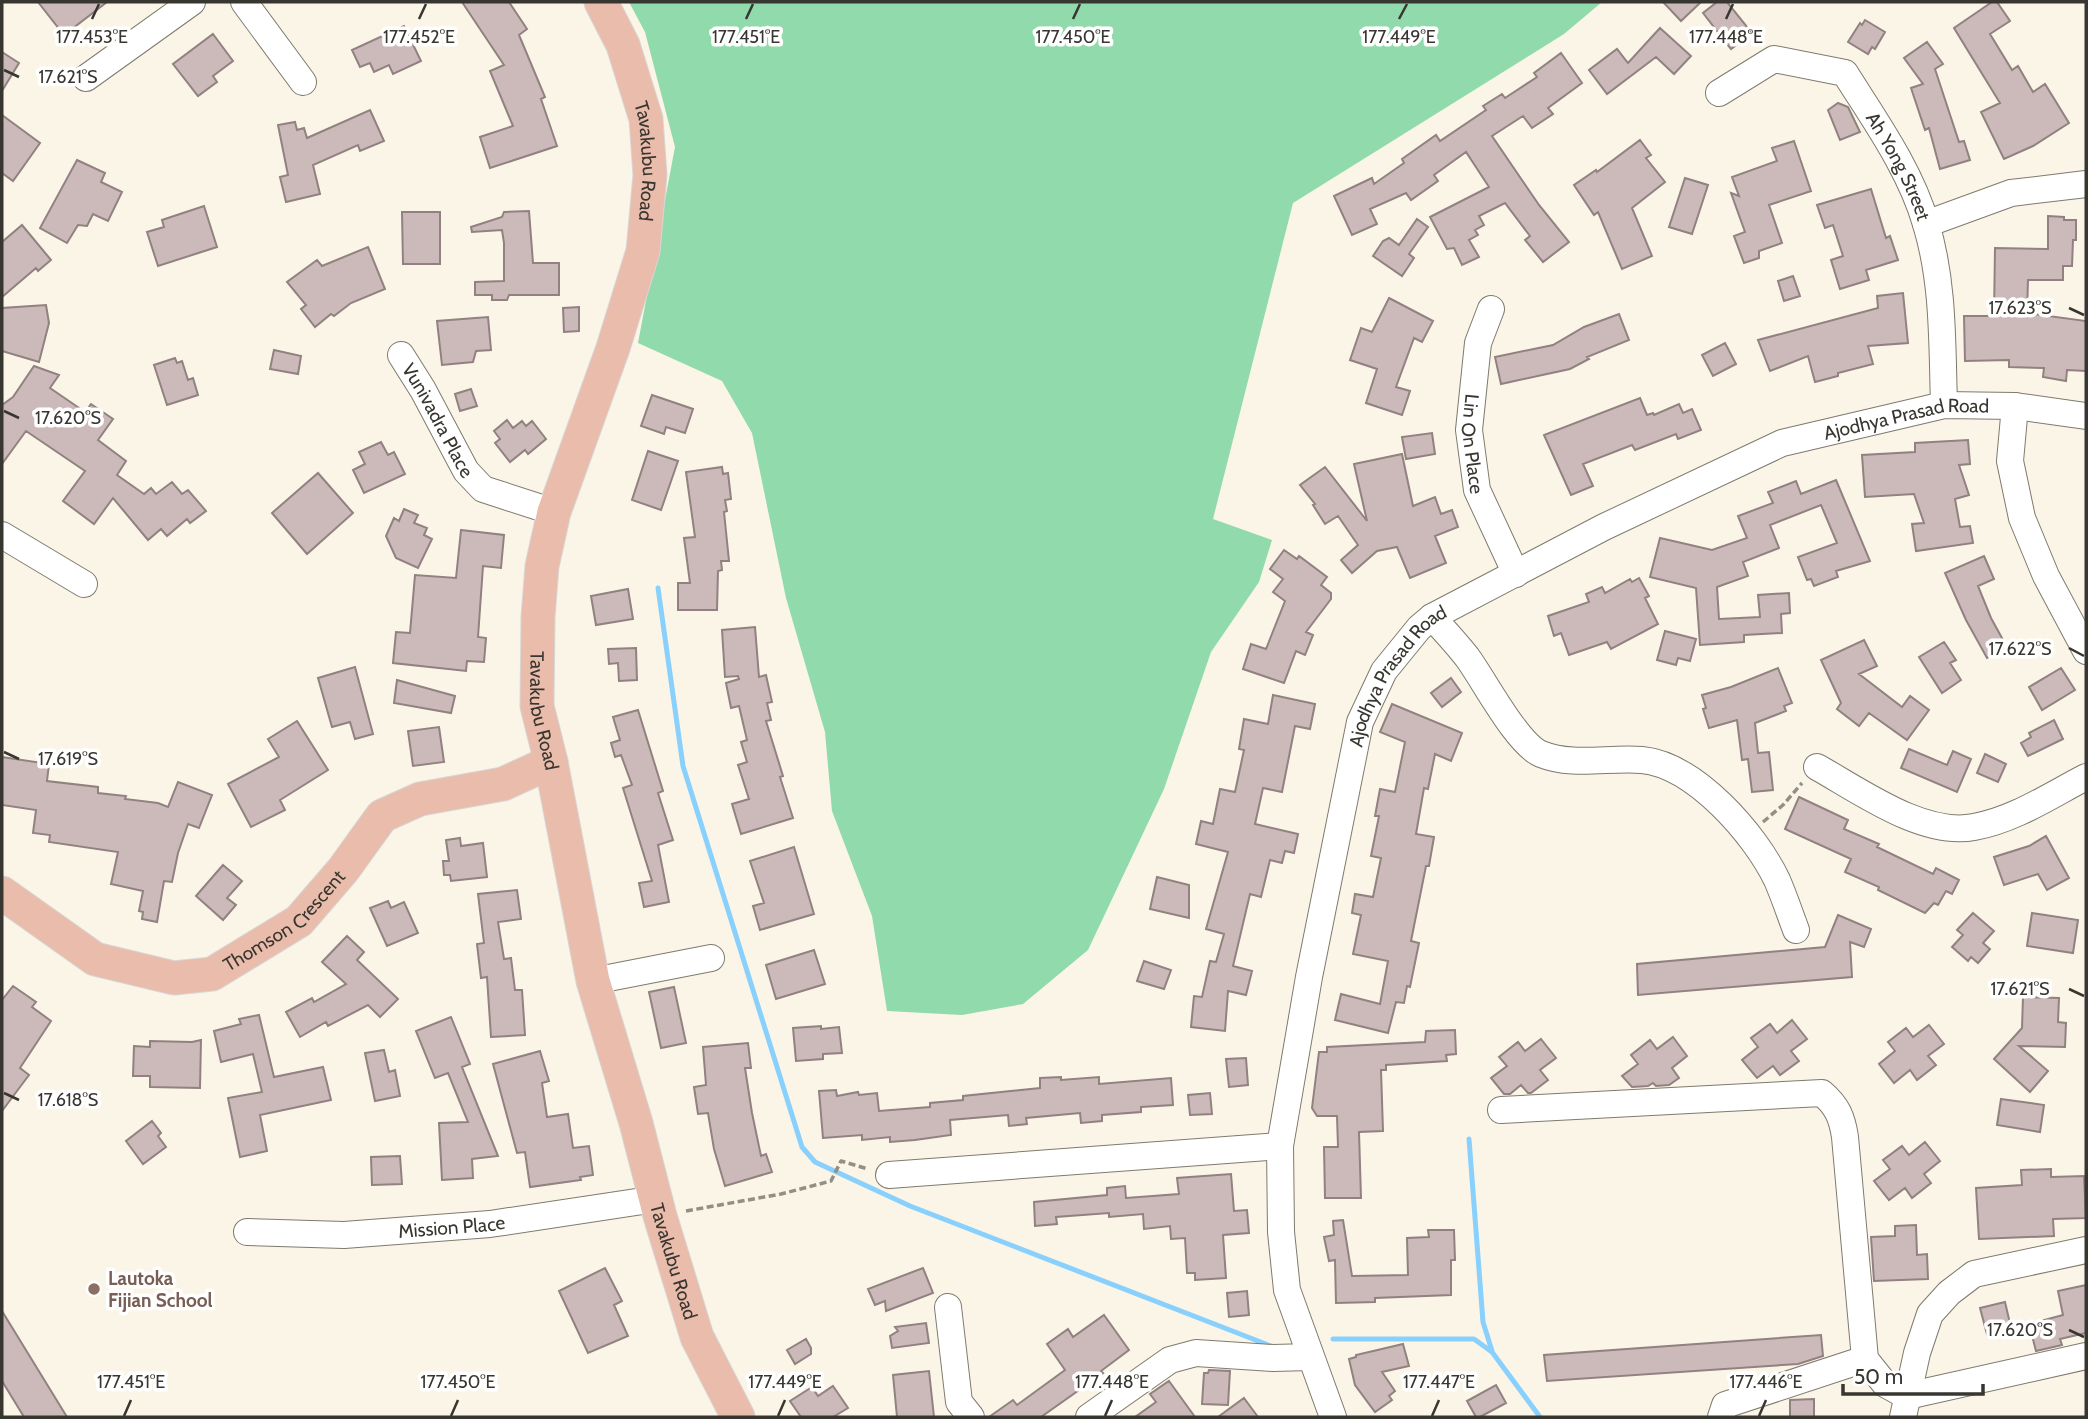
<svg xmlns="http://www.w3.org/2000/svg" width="2088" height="1419" font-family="Cabin,sans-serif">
  <rect width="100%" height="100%" fill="#fbf5e7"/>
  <path fill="#91daab" d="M629,2H1602L1564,34L1293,203L1213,519L1272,540L1259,582L1211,652L1164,789L1088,950L1023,1004L962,1015L887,1011L872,916L832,811L825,732L786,598L752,433L722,381L638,343L675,147L645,32Z"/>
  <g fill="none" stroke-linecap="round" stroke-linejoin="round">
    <path stroke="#89d1fc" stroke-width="5" d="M658,588L683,766L802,1147L815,1162L910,1206L1271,1346
      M1469,1139L1483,1322L1492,1351
      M1333,1339H1474L1492,1352L1540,1417"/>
  </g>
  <path fill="#cbbab9" stroke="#918180" stroke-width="2" d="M38,2H107L64,35Z
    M462,2H509L527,29L519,35L545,97L541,99L557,146L490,168L480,137L513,126L490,71L504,65Z
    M1663,2H1701L1681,21Z
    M1717,2H1727L1752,33L1731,49L1703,13Z
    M1992,2H1997L2010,21L1990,34L2012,70L2018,66L2033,92L2045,84L2069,123L2033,146L2004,159L1981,112L2000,103L1954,28Z
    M1865,20L1885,32L1875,49L1872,47L1868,54L1848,42L1860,23L1862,25Z
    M404,26L421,61L393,74L389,65L374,72L370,63L360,67L352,50Z
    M1660,28L1691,56L1674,74L1656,57L1607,94L1589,70L1617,49L1628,63Z
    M213,34L233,61L213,76L217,82L198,96L173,64Z
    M1927,42L1943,64L1935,69L1959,142L1964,141L1970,160L1940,169L1929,128L1925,130L1911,88L1923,84L1904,58Z
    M2,52L19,63L2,91Z
    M1561,53L1582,83L1548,108L1553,114L1532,128L1523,116L1492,136L1539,205L1569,242L1543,262L1525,240L1530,236L1505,203L1479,216L1484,225L1475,230L1478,235L1469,240L1479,257L1462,265L1454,248L1447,249L1430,217L1489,187L1466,152L1434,175L1438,181L1411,200L1406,193L1370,209L1377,224L1352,235L1334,196L1372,178L1374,184L1404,163L1402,159L1436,135L1440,141L1486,110L1483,106L1502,94L1505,98L1537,77L1534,73Z
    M1838,103L1848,107L1860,132L1840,140L1828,110Z
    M370,110L384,141L360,151L358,145L313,165L320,194L286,202L280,177L288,175L278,125L295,122L297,130L304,128L307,138Z
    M2,115L40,143L13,181L2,173Z
    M1640,140L1651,155L1646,158L1665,182L1632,208L1652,256L1622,269L1598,212L1594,215L1574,185L1596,170L1597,172Z
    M1794,141L1811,191L1769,205L1782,243L1759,251V258L1744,263L1734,236L1745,232L1731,193L1739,196L1732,177L1777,161L1772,148Z
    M77,160L105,173L101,182L122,192L108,221L93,214L87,226L78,225L67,243L40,228Z
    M1685,178L1708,185L1692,234L1669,227Z
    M1871,189L1886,238L1890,236L1898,260L1866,270L1869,280L1840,289L1831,260L1843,256L1833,225L1825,228L1817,205Z
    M204,206L217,247L158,266L147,232L164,227L162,220Z
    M529,211L533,263H559V295H509L507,300H492V295H475V282L504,281V243L502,230L472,232L471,227L502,217L504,212Z
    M402,212H440V264H403Z
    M2048,216L2064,217V220H2076V240H2073L2072,266H2063V280H2028L2027,313L2086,321V371L2067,370L2066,381L2043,377L2044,368L2009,367V360L1965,361L1964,316H1994L1995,248L2048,249Z
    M1417,219L1428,227L1409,254L1414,258L1402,276L1373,256L1383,241L1389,238L1399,245Z
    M22,225L51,260L38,271L36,268L2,297V242Z
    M368,247L385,289L351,303L334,316L331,314L315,327L301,309L306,305L287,282L317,260L322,266Z
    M1793,276L1800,296L1784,301L1778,281Z
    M1903,293L1908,343L1868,346L1873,364L1838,373V376L1815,382L1808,356L1770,371L1758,340L1878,308L1877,296Z
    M1389,298L1433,321L1422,342L1414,338L1396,387L1410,391L1402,415L1366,403L1377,369L1350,360L1361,328L1372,332Z
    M46,305L49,323L39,362L2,351V308Z
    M579,307V331L564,332L563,308Z
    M1619,314L1629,340L1587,357L1589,359L1570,369L1501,384L1495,357L1553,345L1584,327Z
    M488,317L491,350L476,351L473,362L442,365L437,321Z
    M1725,343L1736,364L1713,376L1702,355Z
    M274,350L301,356L298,374L270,369Z
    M175,358L177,363L182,361L188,380L193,378L198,395L167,405L154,365Z
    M34,366L59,375L50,388L85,412L91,404L113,419L98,440L126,461L117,475L144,494L151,488L156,494L172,482L182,494L188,490L206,511L190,523L187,519L167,536L161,529L148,540L113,498L94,524L63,501L85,471L26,431L2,464V405L13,397Z
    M471,389L477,406L460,411L455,394Z
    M652,395L693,409L685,433L666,427L664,434L641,426Z
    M1640,398L1647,415L1653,413L1654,415L1679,404L1683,413L1692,409L1701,430L1678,439L1676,434L1635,450L1632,445L1583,464L1593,486L1571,495L1544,435Z
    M507,420L513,428L522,421L526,426L532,421L546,439L528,454L525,450L510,462L495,443L500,439L494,431Z
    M1432,433L1435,454L1406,459L1402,437Z
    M1968,440L1970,464L1959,465L1969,495L1955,499L1960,527L1970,526L1973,543L1916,551L1912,524L1924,523L1914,494L1865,497L1862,455L1915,452V443Z
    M381,442L388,455L394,452L405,474L364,493L353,470L365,464L359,452Z
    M648,451L678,461L661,510L632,500Z
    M1402,454L1413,506L1435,497L1441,514L1452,510L1458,527L1435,536L1446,563L1410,578L1397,547L1377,551L1352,573L1341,560L1358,545L1338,516L1325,524L1313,505L1315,504L1300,485L1325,467L1367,521L1354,464Z
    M722,467L723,474L728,473L731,499L725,500L727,511L724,512L729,561H721L722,570L718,571L717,610H678V583H690L684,538L695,537L686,472Z
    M318,473L353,513L307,554L272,513Z
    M1836,480L1870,561L1836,571L1838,577L1814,586L1811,579L1807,580L1798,557L1837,543L1821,505L1770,525L1779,548L1743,562L1748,576L1717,587L1719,619L1760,617L1758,595L1789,593L1790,613L1781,614L1782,633L1744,635V642L1700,645L1696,588L1650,577L1660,538L1712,550L1747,538L1738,516L1773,503L1768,492L1796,481L1801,494Z
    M404,509L418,515L414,523L427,528L424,535L432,539L418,568L396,558L386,536L394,518L399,521Z
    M461,530L504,535L501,568L483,566L478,637L486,638L484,662L467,661L466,671L393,663L396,632L410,633L415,575L456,578Z
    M1284,550L1297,559L1299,556L1327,577L1321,585L1331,593V599L1306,632L1313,635L1305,655L1296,651L1284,683L1243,669L1251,644L1266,649L1285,601L1273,592L1283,579L1270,569Z
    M1984,556L1994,579L1978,586L1991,618L2007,647L1987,658L1966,620L1945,573Z
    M1639,578L1649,596L1645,598L1658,624L1611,649L1607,642L1569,655L1561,633L1554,636L1548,616L1589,602L1586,594L1602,587L1605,593L1630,579L1632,582Z
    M628,589L633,619L596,625L591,596Z
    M755,627L759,677L766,675L772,702L767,703L771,720L766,721L783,776L780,777L793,818L741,834L732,804L749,799L738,765L747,762L741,742L747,740L739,706L731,708L726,683L739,679L738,676L725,677L722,630Z
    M1665,631L1696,639L1690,661L1678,658L1676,665L1657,660Z
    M1864,640L1877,666L1859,674L1902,707L1910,696L1929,710L1907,740L1869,713L1859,726L1837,709L1841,703L1821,660Z
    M1944,642L1956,660L1950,663L1961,680L1942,693L1919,657Z
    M636,648L637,680L619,681L618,663L609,664L608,649Z
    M355,667L373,734L355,739L350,722L332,727L318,678Z
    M1778,668L1792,703L1784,706L1786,711L1755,723L1758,753L1769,752L1773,790L1752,792L1748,759L1742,760L1737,720L1709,728L1703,709L1706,708L1702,695L1731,687Z
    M2061,668L2075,690L2042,710L2029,687Z
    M1451,678L1461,692L1442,707L1431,693Z
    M397,680L455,696L451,713L394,703Z
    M1273,695L1315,704L1310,729L1295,726L1282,792L1263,788L1255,824L1298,834L1294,853L1285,851L1282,863L1270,860L1261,897L1250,894L1233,966L1252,971L1246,995L1228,991L1225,1031L1191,1027L1194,996L1202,997L1210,961L1216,962L1224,934L1206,929L1228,852L1196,844L1201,821L1213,824L1220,789L1235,792L1244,750L1239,749L1244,719L1268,724Z
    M1392,704L1462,733L1451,761L1435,754L1428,789L1424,788L1416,834L1434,837L1429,866H1426L1411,941L1419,943L1410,987L1407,986L1404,1003L1396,1002L1388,1033L1335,1020L1341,994L1380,1004L1388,961L1353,954L1361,915L1352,913L1355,894L1373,897L1381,858L1371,856L1379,816H1375L1380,789L1395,792L1405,742L1380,732Z
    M638,710L663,791L658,793L673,840L658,845L669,902L644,907L639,883L652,881L623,788L632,785L621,755L615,757L611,743L620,740L613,717Z
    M2054,720L2063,739L2028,756L2021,743L2031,737L2029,733Z
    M297,721L328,770L280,800L285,810L251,827L228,784L279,757L268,739Z
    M439,727L444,762L413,766L408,731Z
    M1909,749L1947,765L1953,751L1971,759L1957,792L1901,768Z
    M1985,754L2006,764L1998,782L1977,773Z
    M2,757L49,764L47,781L98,787V793L126,796L125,799L158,803L168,807L178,782L212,795L199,828L188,824L178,853L172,882L164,881L157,922L142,919L143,912L139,911L143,891L111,884L118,852L49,842L50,835L33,833L36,810L2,805Z
    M1799,797L1848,820L1844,829L1879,844L1877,847L1933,874L1936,868L1959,880L1952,894L1946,891L1938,905L1934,903L1925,913L1878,890L1879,887L1845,872L1851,859L1785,829Z
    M2046,836L2069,878L2047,890L2038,874L2004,885L1994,857L2029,846Z
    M460,838L461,846L483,843L487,877L451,881L450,875H444L443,861H449L446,840Z
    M794,847L814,914L760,930L753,906L764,903L750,861Z
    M223,865L242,881L227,898L236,905L223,920L196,896Z
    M1157,877L1189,885V918L1150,909Z
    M517,890L521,919L498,922L504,959L511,958L515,990H522L525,1035L491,1037L487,977L481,978L477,944L484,943L478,894Z
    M388,901L391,908L404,902L418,933L387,946L370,908Z
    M1973,913L1994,931L1983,943L1990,949L1978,963L1971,957L1968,961L1952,947L1963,935L1957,930Z
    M2032,913L2078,920L2073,953L2027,946Z
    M1838,915L1871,929L1864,947L1850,942L1852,977L1638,995L1637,964L1825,947Z
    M347,936L364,952L357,960L398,999L380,1017L368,1005L328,1026L326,1022L300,1037L286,1012L312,998L314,1002L346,984L322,962Z
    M814,950L825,984L776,999L766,965Z
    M1144,961L1171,970L1164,989L1137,981Z
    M13,986L36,1002L32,1007L51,1021L20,1068L29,1075L2,1111V1000Z
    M674,987L686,1043L661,1048L649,992Z
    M2023,997L2059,998L2058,1022L2066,1023L2065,1047L2019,1046L2048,1071L2030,1092L1994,1059L2022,1028Z
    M259,1015L274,1077L323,1067L331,1100L260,1115L267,1151L240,1157L228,1098L262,1092L253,1054L221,1062L214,1031L241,1024L239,1019Z
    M451,1017L470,1064L462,1067L498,1156L472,1159L473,1178L442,1180L439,1123L468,1122L448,1073L435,1078L416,1031Z
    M1792,1020L1807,1039L1791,1051L1799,1061L1780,1075L1773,1066L1757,1078L1742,1060L1758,1047L1751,1038L1770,1024L1777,1033Z
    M1929,1025L1944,1044L1928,1056L1936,1065L1917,1080L1910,1070L1894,1083L1879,1064L1895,1051L1888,1042L1906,1028L1913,1037Z
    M821,1026V1029L839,1027L842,1053L823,1054V1059L796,1061L793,1028Z
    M1455,1030L1456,1054L1446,1055L1447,1061L1386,1065V1070H1381L1383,1131L1359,1132L1361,1198H1325L1324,1147H1338L1337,1116H1317L1312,1108L1319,1052H1327V1047L1425,1042L1426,1031Z
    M1673,1037L1687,1056L1672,1068L1679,1078L1669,1085L1656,1086L1653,1083L1648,1086L1632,1087L1622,1076L1638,1064L1631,1055L1650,1040L1657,1049Z
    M1541,1039L1556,1058L1540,1070L1548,1080L1531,1093H1528L1521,1085L1510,1094H1504L1491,1078L1507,1066L1499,1057L1518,1042L1525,1051Z
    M201,1040L200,1088L150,1087V1076H133L134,1046L150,1047V1041L192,1042Z
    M748,1043L751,1068H745L752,1113L761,1156L766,1154L772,1172L725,1186L714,1149L708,1113L698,1114L694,1087L706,1085L703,1047Z
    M384,1050L389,1072L395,1070L400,1096L375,1101L365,1053Z
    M540,1051L549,1081L542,1083L547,1117L568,1114L573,1148L589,1146L593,1175L580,1177L581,1180L530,1187L525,1152L517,1153L493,1064Z
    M1246,1058L1248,1085L1229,1087L1226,1059Z
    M1061,1077V1080L1099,1077V1084L1171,1078L1173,1105L1141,1107V1112L1102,1115V1121L1081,1123L1080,1113L1026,1118L1027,1124L1009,1126L1008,1115L950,1120L951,1135L915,1140L890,1142V1137L862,1140V1135L823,1138L819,1091L836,1090L837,1096L858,1092L859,1095L877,1093L879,1111L930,1107V1103L963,1100V1096L1040,1088V1078Z
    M1210,1093L1212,1114L1190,1115L1188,1095Z
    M2001,1099L2044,1105L2040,1132L1997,1125Z
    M152,1121L161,1133L158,1136L166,1147L143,1164L126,1141Z
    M1925,1142L1940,1161L1924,1174L1931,1183L1912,1198L1905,1188L1889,1200L1874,1181L1890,1169L1883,1160L1902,1146L1909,1155Z
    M400,1156L402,1184L372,1185L371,1157Z
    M2051,1169V1177L2084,1176L2086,1218L2053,1219L2054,1236L1979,1239L1976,1188L2022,1185L2021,1170Z
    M1231,1174L1234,1211L1247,1210L1249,1233L1223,1235L1226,1278L1195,1280V1273H1187L1185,1238L1171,1239L1170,1226L1144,1229L1143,1214L1109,1217V1213L1056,1217L1057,1224L1035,1226L1034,1202L1107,1195V1188L1125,1186L1126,1198L1179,1194L1177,1178Z
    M1343,1220L1352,1276L1408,1275L1407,1238L1429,1237L1428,1230H1454L1455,1260H1451V1295L1375,1298V1302L1336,1303L1335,1260L1329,1261L1324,1237L1334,1235L1333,1221Z
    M1916,1225L1917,1255L1927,1254L1928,1279L1874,1281L1871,1237L1895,1236V1226Z
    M605,1268L622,1301L614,1305L628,1336L588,1353L559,1291Z
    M923,1268L933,1293L886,1311L885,1301L875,1305L868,1289Z
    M2086,1285V1333L2060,1339L2062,1345L2036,1351L2029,1324L2063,1315L2058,1291Z
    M1247,1291L1249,1315L1229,1317L1227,1293Z
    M2005,1302L2012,1332L1988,1338L1980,1308Z
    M2,1311L67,1417H24L2,1381Z
    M1104,1315L1129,1350L1101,1371L1103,1373L1041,1417H989L1013,1400L1017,1405L1065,1370L1047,1344L1068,1329L1073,1337Z
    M926,1323L929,1343L892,1348L890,1336L898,1331L895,1327Z
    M1821,1335L1823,1356L1798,1364L1547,1381L1544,1355Z
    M806,1339L811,1348V1354L795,1364L787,1350Z
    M1403,1344L1409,1366L1382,1372L1395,1391L1389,1396L1392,1400L1375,1412L1355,1385L1349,1359L1356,1357V1355Z
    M1209,1370L1230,1371L1228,1405L1202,1404L1204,1373H1208Z
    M929,1371L934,1417H897L893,1375Z
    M1169,1381L1195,1417H1135L1156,1402L1150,1394Z
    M1496,1385L1506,1403L1480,1417H1476L1467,1401Z
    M833,1386L848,1408L833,1417H801L790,1401L812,1387L818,1396Z
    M1244,1398L1258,1417H1218Z
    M1814,1399V1417H1790V1400Z"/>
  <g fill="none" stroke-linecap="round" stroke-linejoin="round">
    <g stroke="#7e7a6d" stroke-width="28">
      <g id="minor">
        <path d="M244,2L303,82"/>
        <path d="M86,78L192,2"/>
        <path id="s1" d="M1719,93L1774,59L1845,73C1875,121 1910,169 1926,224C1944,283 1942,345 1944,405"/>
        <path d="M1926,224L2011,193L2086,184"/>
        <path id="s2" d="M1491,309L1478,343L1469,430L1477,490L1516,574"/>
        <path id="s3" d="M401,355L423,390L466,471L483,489L554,512"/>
        <path d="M2015,406L2010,461L2022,518L2046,576L2086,651"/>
        <path d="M2,535L84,584"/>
        <path d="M1432,617C1444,630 1456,643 1467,657C1484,680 1517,744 1541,754C1573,767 1609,757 1642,760C1695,765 1755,834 1777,880C1784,896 1790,914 1796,930"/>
        <path d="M1817,767C1860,791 1923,837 1974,827C2014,820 2051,795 2086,777"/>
        <path d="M593,981L711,958"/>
        <path d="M1501,1110L1822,1093C1837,1106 1842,1117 1845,1137L1865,1359L1885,1384L1907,1396L2086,1356"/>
        <path d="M889,1175L1280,1146"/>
        <path id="s4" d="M247,1232L344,1235L490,1224L656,1199"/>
        <path d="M948,1307L959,1402L971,1417"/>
        <path d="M1089,1417L1170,1360L1196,1353L1273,1358L1310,1357"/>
        <path id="s5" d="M1333,1417L1287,1290L1281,1232L1280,1146L1309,977L1360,722L1384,671L1419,628L1432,617L1604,527L1782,443L1944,405L2015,406L2086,416"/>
        <path d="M1721,1417L1725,1405L1865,1359"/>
        <path d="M1903,1417L1917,1353L1930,1314L1949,1293L1974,1274L2086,1250"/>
      </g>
    </g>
    <g stroke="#d7d7d6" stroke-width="35">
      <g id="major">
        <path id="s6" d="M601,2L623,45L646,119L650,175L643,251L613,348L554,512L542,566L538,617L537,706L551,762L593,981L636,1123L660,1216L697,1337L738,1417"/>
        <path id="s7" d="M2,893L95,959L174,978L212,974L299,921L343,870L382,816L420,799L503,784L551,762"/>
      </g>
    </g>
    <path stroke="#928f85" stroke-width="3.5" stroke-dasharray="7 3.5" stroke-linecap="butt" d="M1763,822L1783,805L1802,783
      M686,1211L781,1194L831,1181L841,1161L868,1169"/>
    <use href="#minor" stroke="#fff" stroke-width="26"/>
    <use href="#major" stroke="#eabcab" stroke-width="33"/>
  </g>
  <path fill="none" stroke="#383630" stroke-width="2.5" d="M92,19L99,4M419,19L426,4M746,19L753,4M1073,19L1080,4M1399,19L1407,4M1726,19L1733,4M4,70L19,77M2069,308L2084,315M4,411L19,418M2069,648L2084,656M4,752L19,759M2069,989L2084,996M4,1093L19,1100M2069,1330L2084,1337M124,1416L131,1400M451,1416L458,1400M778,1416L785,1400M1105,1416L1112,1400M1432,1416L1439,1400M1759,1416L1766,1400"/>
  <circle fill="#8d6e63" stroke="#fff" stroke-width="2.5" cx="94" cy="1289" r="7"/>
  <g text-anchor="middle" stroke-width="7" stroke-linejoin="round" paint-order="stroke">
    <g font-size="19" fill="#383630" stroke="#fff">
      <text dy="7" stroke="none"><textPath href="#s6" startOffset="168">Tavakubu Road</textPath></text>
      <text dy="7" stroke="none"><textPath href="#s1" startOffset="245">Ah Yong Street</textPath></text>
      <text dy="7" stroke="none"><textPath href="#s3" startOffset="75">Vunivadra Place</textPath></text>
      <text dy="7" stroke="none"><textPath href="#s5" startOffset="1358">Ajodhya Prasad Road</textPath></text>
      <text dy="7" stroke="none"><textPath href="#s2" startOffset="138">Lin On Place</textPath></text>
      <text dy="7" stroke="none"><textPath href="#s5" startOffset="770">Ajodhya Prasad Road</textPath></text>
      <text dy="7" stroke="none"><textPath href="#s6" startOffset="735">Tavakubu Road</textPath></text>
      <text dy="7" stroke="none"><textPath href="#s7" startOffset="324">Thomson Crescent</textPath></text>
      <text dy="7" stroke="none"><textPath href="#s4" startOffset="205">Mission Place</textPath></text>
      <text dy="7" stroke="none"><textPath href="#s6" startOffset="1302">Tavakubu Road</textPath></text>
    </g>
    <g font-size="19" font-weight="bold" fill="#785e54" stroke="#fff" text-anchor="start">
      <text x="108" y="1285">Lautoka<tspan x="108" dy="22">Fijian School</tspan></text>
    </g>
  </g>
  <g font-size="18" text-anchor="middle" fill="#383630" stroke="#fff" stroke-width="7" stroke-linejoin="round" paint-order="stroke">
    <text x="92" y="43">177.453°E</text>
    <text x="746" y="43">177.451°E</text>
    <text x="1073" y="43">177.450°E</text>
    <text x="1399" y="43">177.449°E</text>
    <text x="1726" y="43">177.448°E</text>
    <text x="419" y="43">177.452°E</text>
    <text x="68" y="83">17.621°S</text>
    <text x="2020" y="314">17.623°S</text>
    <text x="68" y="424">17.620°S</text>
    <text x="2020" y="655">17.622°S</text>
    <text x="68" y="765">17.619°S</text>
    <text x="2020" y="995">17.621°S</text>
    <text x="68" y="1106">17.618°S</text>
    <text x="2020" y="1336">17.620°S</text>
    <text x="131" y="1388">177.451°E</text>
    <text x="458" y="1388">177.450°E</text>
    <text x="785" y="1388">177.449°E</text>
    <text x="1112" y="1388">177.448°E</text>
    <text x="1439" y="1388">177.447°E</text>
    <text x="1766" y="1388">177.446°E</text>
  </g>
  <rect width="2088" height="1419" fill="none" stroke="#383630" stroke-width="7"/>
  <path d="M1843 1384v10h140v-10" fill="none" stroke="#383630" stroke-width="3.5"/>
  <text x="1854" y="1384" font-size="21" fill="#383630" stroke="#ffffff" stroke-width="5" paint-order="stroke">50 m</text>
</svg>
